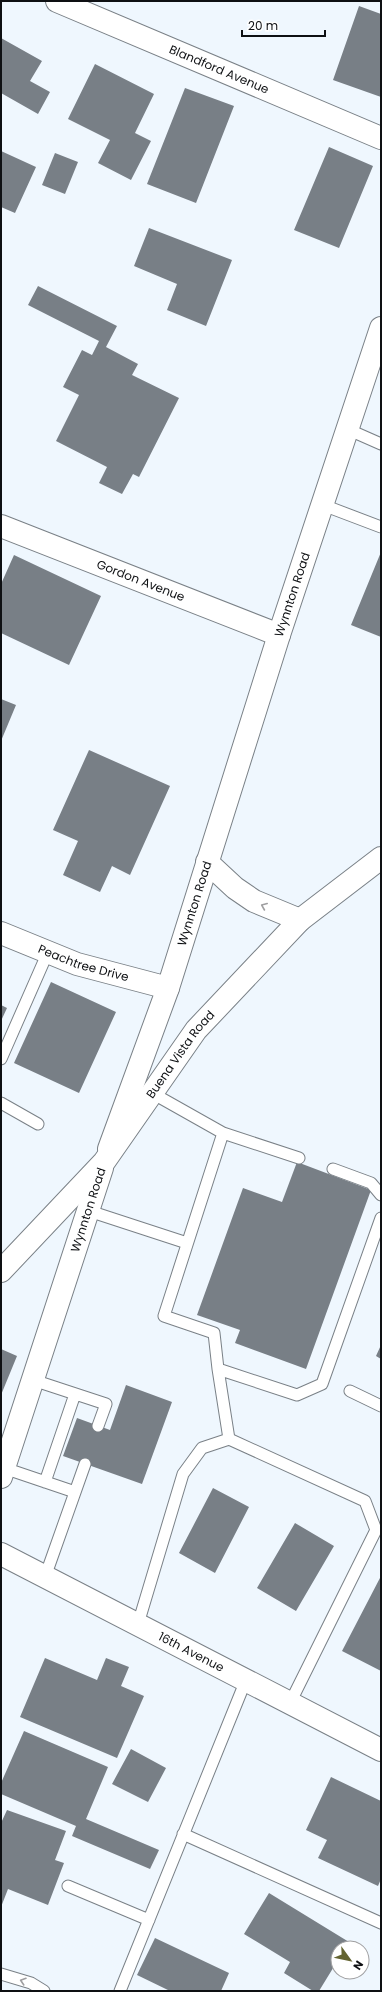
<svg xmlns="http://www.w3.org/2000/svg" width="382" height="1992" font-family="Poppins,sans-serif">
  <rect width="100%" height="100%" fill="#eff7fe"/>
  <path fill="#787f86" d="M359,6L381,14V97L333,80Z
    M1,38L42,61L30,81L50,92L38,114L1,93Z
    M95,64L154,94L135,133L151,141L131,180L98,163L110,140L68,119Z
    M185,88L234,106L196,203L147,184Z
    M329,147L373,166L339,248L294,230Z
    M1,151L36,167L15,213L1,207Z
    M55,153L78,162L65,194L42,185Z
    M149,228L232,260L206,326L167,310L177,284L134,266Z
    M38,286L117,326L106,347L138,364L132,375L179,398L139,477L133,474L122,494L99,483L107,467L56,441L79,395L63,387L82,350L92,355L99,341L28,305Z
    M381,552V637L351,625Z
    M14,555L101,596L69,665L1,633V584Z
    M1,699L16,705L1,741Z
    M89,750L170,786L130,875L112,866L100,892L63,875L78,841L53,830Z
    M51,982L116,1012L79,1093L14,1063Z
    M1,1005L7,1008L1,1021Z
    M297,1162L371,1190L306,1369L235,1343L240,1330L197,1315L243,1188L282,1202Z
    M381,1345V1359L376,1356Z
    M1,1349L17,1356L1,1395Z
    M126,1385L172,1402L142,1484L63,1456L77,1418L110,1430Z
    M213,1488L249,1507L215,1573L179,1553Z
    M295,1523L334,1546L296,1611L257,1588Z
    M381,1576V1671L342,1651Z
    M45,1658L97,1680L106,1658L129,1667L121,1686L144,1696L117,1758L20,1717Z
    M24,1731L108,1767L86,1819L159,1850L150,1869L72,1836L76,1826L1,1794V1783Z
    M131,1749L166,1768L148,1802L112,1784Z
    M331,1777L381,1801V1879L378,1886L318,1858L327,1840L306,1830Z
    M7,1810L66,1831L55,1860L64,1863L48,1905L8,1889L1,1907V1823Z
    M269,1893L349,1942L345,1948H338V1960L319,1991H313L284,1973L290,1962L244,1934Z
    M155,1938L229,1973L221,1991H170L137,1975Z"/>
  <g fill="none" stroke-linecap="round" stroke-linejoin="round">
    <g stroke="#7a8187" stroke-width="13">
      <path id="service" d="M347,429L381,444
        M323,505L381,527
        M1,1059L48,952
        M152,1093L223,1133L299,1158
        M1,1103L38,1124
        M333,1169L371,1183L381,1195
        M89,1211L187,1243
        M218,1369L214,1333L164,1316L223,1133
        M33,1380L106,1404L98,1426
        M350,1391L381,1406
        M229,1439L218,1369L297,1395L322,1384L381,1218
        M4,1468L75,1492
        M45,1482L75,1394
        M45,1577L85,1464
        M138,1624L183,1474L202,1448L229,1439L365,1501L376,1530L290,1703
        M183,1834L381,1923
        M68,1886L149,1920
        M1,1974L31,1983L44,1991
        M120,1991L246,1680"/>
    </g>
    <g stroke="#7a8187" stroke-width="24">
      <g id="minor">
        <path id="s1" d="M57,1L381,138"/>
        <path id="s2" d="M1,526L279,635"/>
        <path id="s3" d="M1,933L77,964L168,988"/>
        <path id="s4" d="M1,1554L381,1750"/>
      </g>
    </g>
    <g stroke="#7a8187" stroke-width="24">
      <g id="secondary">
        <path id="s5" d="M109,1149L168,988L279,635L381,328"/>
      </g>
    </g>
    <g stroke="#7a8187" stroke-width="24">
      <g id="primary">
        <path d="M207,862L235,888L254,901L300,920"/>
        <path id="s6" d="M1,1271L104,1162L196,1030L300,920L381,858"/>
        <path id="s7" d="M1,1477L102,1168"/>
      </g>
    </g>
    <use href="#service" stroke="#fff" stroke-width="11"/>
    <use href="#minor" stroke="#fff" stroke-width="22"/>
    <use href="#secondary" stroke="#fff" stroke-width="22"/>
    <use href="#primary" stroke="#fff" stroke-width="22"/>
  </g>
  <defs><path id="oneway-chevron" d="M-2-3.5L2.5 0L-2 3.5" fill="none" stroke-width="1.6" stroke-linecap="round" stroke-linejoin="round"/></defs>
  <g stroke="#9f9fa1">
    <use href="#oneway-chevron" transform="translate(264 906) rotate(-157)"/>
    <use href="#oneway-chevron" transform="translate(23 1981) rotate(-162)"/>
  </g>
  <g text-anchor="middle" stroke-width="3" stroke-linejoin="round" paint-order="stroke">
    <g font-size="12" fill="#0e1013" stroke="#fff">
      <text dy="4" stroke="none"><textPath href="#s1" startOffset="176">Blandford Avenue</textPath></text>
      <text dy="4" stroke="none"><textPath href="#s2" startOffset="150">Gordon Avenue</textPath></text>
      <text dy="4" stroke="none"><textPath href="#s5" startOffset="584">Wynnton Road</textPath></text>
      <text dy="4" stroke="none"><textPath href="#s5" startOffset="260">Wynnton Road</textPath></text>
      <text dy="4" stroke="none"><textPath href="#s3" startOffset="88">Peachtree Drive</textPath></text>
      <text dy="4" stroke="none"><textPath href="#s6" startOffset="282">Buena Vista Road</textPath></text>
      <text dy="4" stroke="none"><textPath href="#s7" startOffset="281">Wynnton Road</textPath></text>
      <text dy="4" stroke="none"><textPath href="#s4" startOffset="214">16th Avenue</textPath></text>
    </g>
  </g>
  <rect width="382" height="1992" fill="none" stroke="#0e1013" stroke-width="4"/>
  <g transform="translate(350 1960) rotate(123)"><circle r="19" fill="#ffffff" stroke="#9f9fa1"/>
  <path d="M0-3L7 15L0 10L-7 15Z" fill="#646431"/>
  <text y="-6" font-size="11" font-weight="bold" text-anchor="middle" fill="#0e1013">N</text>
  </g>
  <path d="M242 30v6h83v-6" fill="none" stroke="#0e1013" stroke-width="2"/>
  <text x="248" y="30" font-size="12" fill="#0e1013" stroke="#ffffff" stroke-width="3" paint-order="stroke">20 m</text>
</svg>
